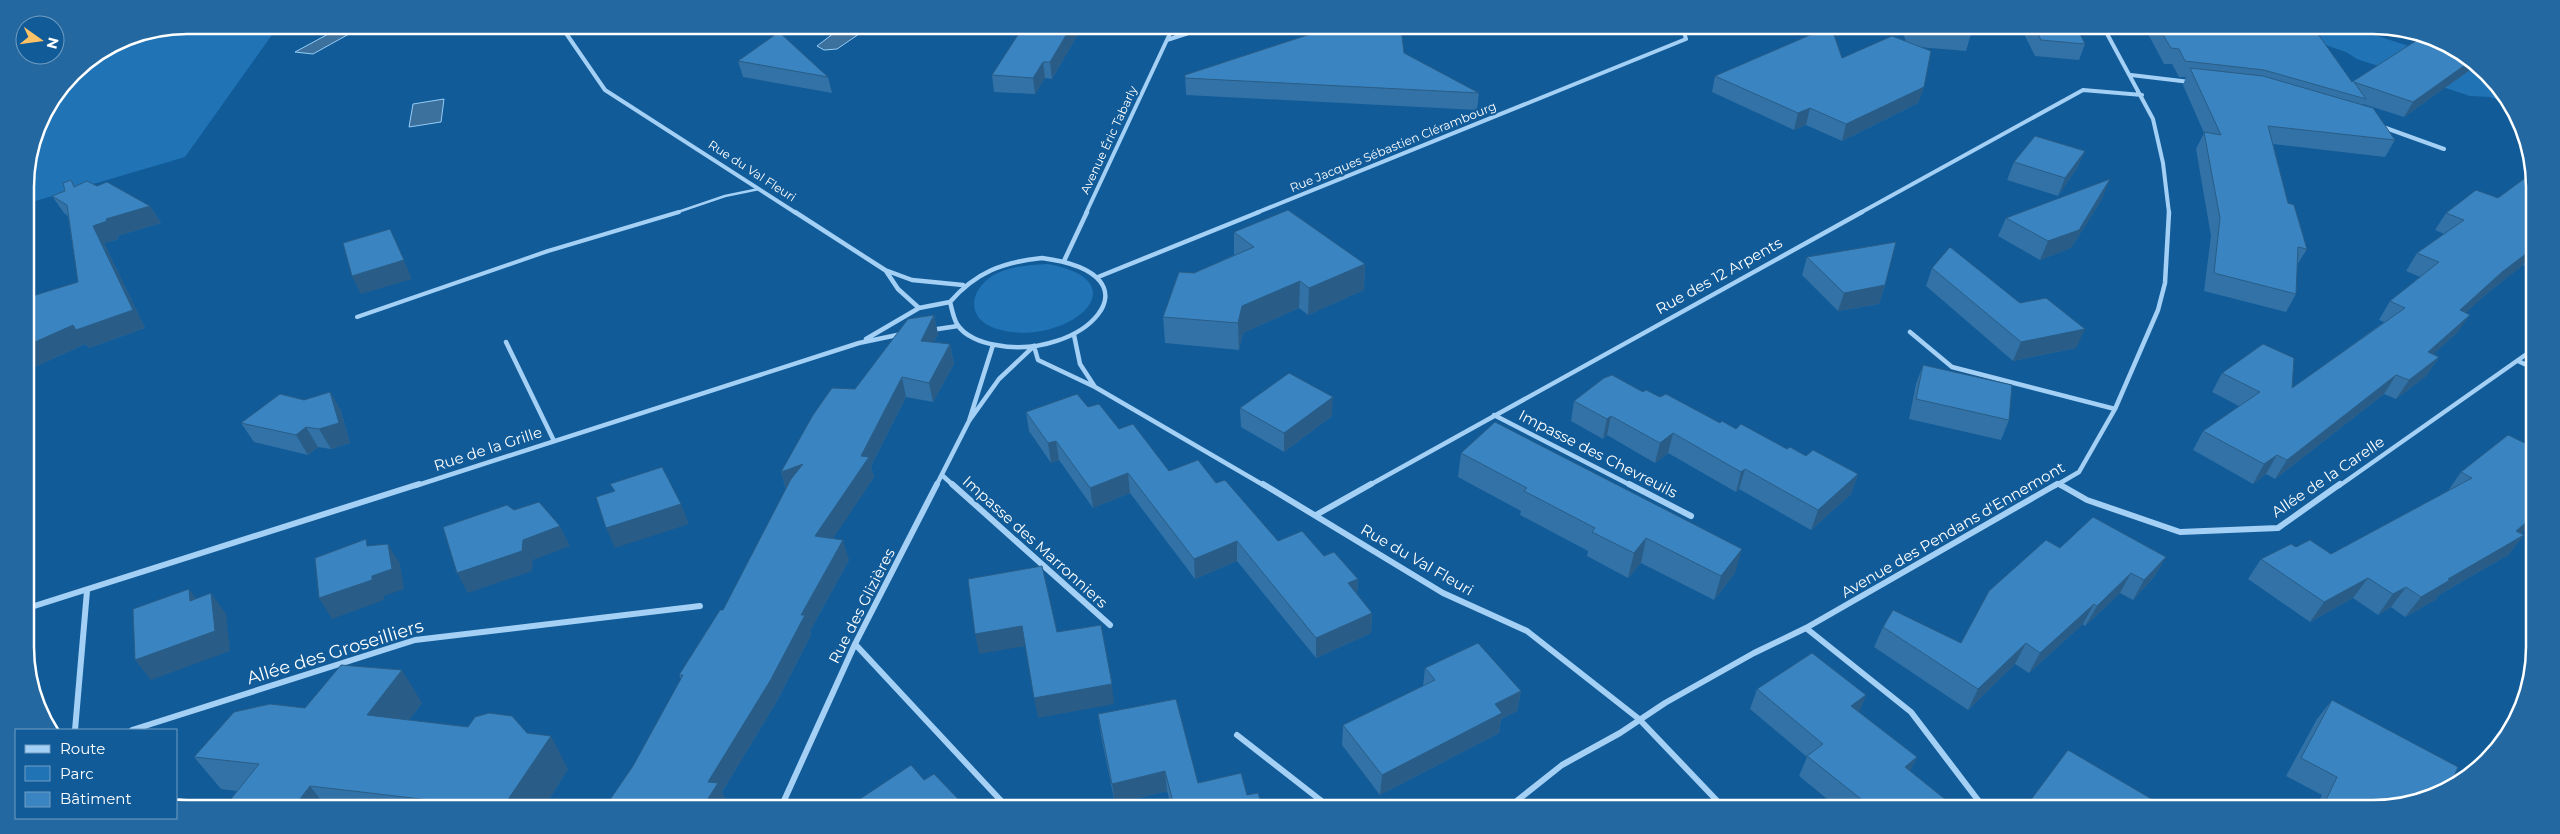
<svg xmlns="http://www.w3.org/2000/svg" width="2560" height="834" font-family="Montserrat,sans-serif">
  <rect width="100%" height="100%" fill="#115b99"/>
  <path fill="#2074b6" d="M187,25H279L185,157L25,204V177L37,125L73,72L125,37Z
    M2282,30H2359L2483,70L2495,80L2506,103L2490,97L2470,96L2357,59L2346,52Z
    M1048,264C1145,282 1065,349 997,329C967,320 968,292 992,276C1009,266 1029,265 1048,264Z"/>
  <path fill="#3c709d" stroke="#95cdf7" d="M838,30L859,34L837,49L824,50L817,46Z
    M332,32L349,34L313,54L295,52Z
    M444,99L441,122L409,127L413,104Z"/>
  <g fill="none" stroke-linecap="round" stroke-linejoin="round">
    <path stroke="#a3d0f4" stroke-width="2.5" d="M675,213L725,196L759,189"/>
    <path stroke="#a3d0f4" stroke-width="4" d="M357,317L548,251L679,212"/>
    <path stroke="#a3d0f4" stroke-width="4" d="M561,26L605,90L796,213
      M2105,30L2153,119L2163,163L2169,213
      M1167,40L1204,28
      M2131,75L2190,82
      M2383,127L2444,149
      M1086,213L1173,27
      M1256,213L1686,39L1683,29
      M1860,213L2083,90L2142,95"/>
    <path stroke="#a3d0f4" stroke-width="4.5" d="M795,212L885,270L912,280L963,285
      M1042,258C1168,275 1081,362 996,345C982,343 964,336 957,324C953,317 952,309 950,302C976,272 1003,262 1042,258Z
      M1064,261L1087,212
      M1098,277L1259,212
      M919,308L950,302
      M931,330L958,326
      M1910,332L1952,367L2115,409
      M1074,335L1080,364L1095,387
      M866,339L919,308L898,289L886,271
      M506,342L554,441
      M2518,361L2531,367
      M1494,415L1632,486
      M969,421L999,379L1034,346L1038,360L1095,387L1265,486
      M943,476L954,486
      M2058,484L2061,486
      M415,486L859,343L902,334
      M936,486L969,421L993,345
      M1368,486L1862,212
      M2055,486L2079,472L2115,409L2158,310L2165,283L2169,212
      M2339,486L2531,351"/>
    <path stroke="#a3d0f4" stroke-width="6" d="M952,484L1110,625
      M1263,484L1443,593L1527,631L1639,719L1723,807
      M1629,484L1691,516
      M2059,484L2087,500L2180,532L2278,528L2340,484
      M1316,515L1371,484
      M28,608L419,484
      M1806,628L1911,712L1984,808
      M855,644L1005,805
      M75,730L87,591
      M132,730L415,640L700,606
      M1237,735L1328,806
      M782,805L855,644L937,484
      M1509,807L1562,765L1620,733L1665,703L1754,653L1806,628L2057,484"/>
  </g>
  <path fill="#3272a6" d="M1023,27H1078V34L1052,79L1045,78L1035,94L994,92L992,75Z
    M1733,29H1841L1839,36L1834,35L1842,58L1906,41L1901,29H1969L1971,34L1966,51L1919,47L1924,87L1918,103L1842,141L1806,125L1794,130L1712,92L1715,76L1812,34L1734,30Z
    M2022,30H2078L2085,44L2079,60L2035,56Z
    M2146,30H2277L2352,82L2463,52L2477,65L2404,117L2363,104L2362,105L2395,140L2385,157L2273,144L2288,203L2307,249L2297,265L2296,294L2286,312L2204,291L2211,236L2196,149L2204,133L2183,85L2186,77H2179L2172,64H2164Z
    M1404,53L1479,93L1477,110L1186,95L1185,75Z
    M738,61L828,77L832,93L743,77Z
    M2085,151L2077,168L2058,196L2007,180L2014,162Z
    M2532,173L2531,269L2523,265L2490,291L2465,313L2457,333L2433,354L2439,357L2426,376L2396,399L2384,394L2275,479L2266,474L2253,484L2193,450L2203,431L2239,406L2212,392L2222,373L2292,388L2384,322L2379,320L2390,301L2420,277L2406,271L2417,253L2444,234L2435,230L2446,213L2498,198Z
    M71,180L75,186H97L150,206L161,223L117,236L119,239L104,243L145,328L89,348L85,344L26,371V298L78,282L68,216L64,213L52,196L65,191Z
    M2103,197L2071,248L2040,260L1998,236L2006,218Z
    M1234,232L1365,264L1364,290L1308,315L1299,308L1243,333L1239,350L1165,343L1163,317L1194,273L1234,255Z
    M1807,257L1885,285L1879,304L1838,311L1802,275Z
    M1932,268L2076,348L2013,361L1926,286Z
    M934,315L938,334L934,342L950,344L954,364L933,402L906,397L871,466L874,477L833,538L849,560L810,631L811,635L777,701L722,792L727,803L633,766L681,679L679,675L723,610L786,489L781,472L855,389Z
    M1923,365L2009,420L2001,440L1909,419L1916,384Z
    M330,392L341,411L350,443L331,449L318,447L308,455L254,442L241,423L304,400Z
    M1643,392L1660,397L1720,423L1787,449L1858,474L1851,494L1811,530L1739,489L1736,492L1668,453L1655,463L1607,435L1603,439L1571,421L1574,401Z
    M1088,407L1119,429L1169,471L1216,483L1278,541L1324,556L1358,579L1357,594L1372,613L1371,633L1316,658L1237,561L1195,579L1130,493L1093,508L1059,460L1051,463L1029,431L1026,412Z
    M1240,408L1332,416L1284,452L1241,427Z
    M2508,435L2530,525L2521,533L2524,535L2508,555L2439,595L2435,600L2405,617L2391,607L2378,615L2353,598L2310,622L2248,579L2261,559L2296,547L2331,554L2448,491L2461,472Z
    M1461,453L1735,573L1714,600L1641,563L1628,578L1587,556L1588,551L1520,515L1521,511L1458,477Z
    M2060,548L2166,557L2154,577L2133,600L2120,593L2085,626L2083,624L2029,673L2015,664L1968,710L1874,647L1883,627L1961,643Z
    M1425,668L1521,691L1517,711L1501,719L1499,733L1380,795L1342,745L1343,725L1423,686Z
    M1757,689L1859,712L1917,757L1910,771L1956,808L1837,807L1799,776L1807,757L1750,709Z
    M2332,700L2383,809H2315L2322,795L2286,776L2317,719Z
    M422,703L409,720L527,733L568,769L546,804H227L237,791L221,789L194,757L305,708Z
    M1098,714L1198,783L1247,795L1262,806H1171L1167,791L1115,804L1101,735Z
    M2030,801L2150,808H2026Z"/>
  <path fill="#295d87" d="M1071,27H1078V34L1052,79L1050,62Z
    M2472,60L2477,65L2404,117L2413,102Z
    M1043,62L1045,78L1035,94L1033,78Z
    M1924,87L1918,103L1842,141L1846,124Z
    M1810,108L1806,125L1794,130L1798,113Z
    M2085,151L2077,168L2058,196L2065,178Z
    M2110,179L2103,197L2071,248L2040,260L2048,241Z
    M150,206L161,223L117,236L119,239L104,243L145,328L89,348L85,344L26,371V346L73,325L93,226L106,219Z
    M390,229L412,279L361,294L352,276Z
    M2531,250V252L2523,265L2490,291L2448,329L2460,310L2502,272Z
    M1365,264L1364,290L1308,315L1309,288Z
    M1300,281L1299,308L1243,333L1239,350L1238,323L1242,306Z
    M1885,285L1879,304L1838,311L1844,293Z
    M934,315L938,334L925,360L921,341Z
    M2470,315L2457,333L2415,371L2428,352Z
    M2085,329L2076,348L2013,361L2021,342Z
    M950,344L954,364L933,402L929,383Z
    M2439,357L2426,376L2396,399L2409,380Z
    M2396,375L2384,394L2275,479L2287,460Z
    M902,377L906,397L871,466L874,477L821,557L815,536L861,456Z
    M330,392L341,411L350,443L331,449L319,429Z
    M1333,397L1332,416L1284,452V433Z
    M1611,416L1607,435L1603,439L1607,419Z
    M306,427L318,447L308,455L296,435Z
    M1673,433L1668,453L1655,463L1660,443Z
    M1056,441L1059,460L1051,463L1048,443Z
    M2277,455L2266,474L2253,484L2264,464Z
    M803,464L787,491L781,472Z
    M1745,469L1739,489L1736,492L1741,472Z
    M1128,473L1130,493L1093,508L1090,488Z
    M1858,474L1851,494L1811,530L1818,510Z
    M681,504L689,524L615,548L606,528Z
    M2530,519V525L2509,544L2524,535L2508,555L2439,595L2435,600L2405,617L2421,597L2516,531Z
    M560,526L570,546L533,560L532,571L468,593L457,573L523,540Z
    M1646,538L1641,563L1628,578L1634,553Z
    M843,540L849,560L810,631L811,635L777,701L722,792L727,803L726,805H704L708,782Z
    M1237,541V561L1195,579L1194,559Z
    M388,544L400,564L404,589L384,596V600L332,619L319,598L372,576Z
    M1742,549L1735,573L1714,600L1721,576Z
    M2166,557L2154,577L2133,600L2144,580Z
    M2131,573L2120,593L2085,626L2097,606Z
    M2368,578L2353,598L2310,622L2324,602Z
    M1358,579L1356,599L1348,583Z
    M2406,587L2391,607L2378,615L2393,594Z
    M189,589L204,609L190,601Z
    M211,593L226,614L230,651L151,680L135,660Z
    M2094,604L2083,624L2029,673L2040,653Z
    M1372,613L1371,633L1316,658V638Z
    M1022,626L1026,646L979,654L975,634Z
    M2026,643L2015,664L1968,710L1978,689Z
    M28,664L29,665V681L28,678Z
    M402,670L422,703L389,747L367,715Z
    M1112,684L1114,704L1038,718L1034,698Z
    M1521,691L1517,711L1501,719L1499,733L1380,795L1382,775L1495,704Z
    M1866,695L1858,716L1851,706Z
    M551,736L568,769L546,804H505Z
    M1917,757L1907,777L1905,767Z
    M1165,771L1167,791L1115,804L1112,784Z
    M310,786L324,804H296Z"/>
  <path fill="#3a85c1" stroke="#295d87" d="M1023,27H1071L1050,62H1043L1033,78L992,75Z
    M1329,28H1401L1404,53L1479,93L1185,78V75Z
    M1824,29H1832L1842,58L1892,36L1931,51L1924,87L1846,124L1810,108L1798,113L1715,76Z
    M1969,29L1971,34L1912,29Z
    M2036,30H2078L2085,44L2041,40Z
    M2160,30H2277L2318,34L2352,82L2425,35L2463,52L2472,60L2413,102L2354,82L2366,99L2264,70L2185,61L2179,49L2171,48Z
    M779,32L828,77L738,61Z
    M2190,68L2263,76L2373,108L2395,140L2268,126L2288,203L2294,205L2307,249L2298,247L2296,294L2214,273L2220,218L2204,132L2221,135Z
    M2035,136L2085,151L2065,178L2014,162Z
    M2532,173L2531,250L2502,272L2460,310L2470,315L2428,352L2439,357L2409,380L2396,375L2287,460L2277,455L2264,464L2203,431L2260,392L2222,373L2263,344L2294,358L2292,388L2405,308L2390,301L2439,262L2417,253L2464,220L2446,213L2476,190L2498,198Z
    M2110,179L2079,230L2048,241L2006,218Z
    M71,180L74,187L87,181L97,186L107,182L150,206L106,219L107,221L93,226L133,310L76,330L73,325L26,346V298L78,282L67,205L52,196L65,191L63,183Z
    M1288,210L1365,264L1309,288L1300,281L1242,306L1238,323L1163,317L1179,272L1194,273L1254,247L1234,232Z
    M390,229L404,260L352,276L343,243Z
    M1896,242L1885,285L1844,293L1807,257Z
    M1950,247L2020,303L2046,298L2085,329L2021,342L1932,268Z
    M934,315L921,341L950,344L929,383L902,377L861,456L869,457L815,536L843,540L801,615H805L770,681L708,782L718,783L704,805L607,804L633,766L683,675H679L720,610H723L791,479L803,464L781,472L813,415L832,388L855,389L908,319Z
    M1923,365L2012,385L2009,420L1916,399Z
    M1289,373L1333,397L1284,433L1240,408Z
    M1612,375L1643,392L1646,390L1660,397L1666,394L1720,423L1722,421L1736,429L1741,424L1787,449L1790,447L1806,456L1813,450L1858,474L1818,510L1745,469L1741,472L1673,433L1660,443L1611,416L1607,419L1574,401L1604,378Z
    M330,392L339,423L319,429L306,427L296,435L241,423L280,394L304,400Z
    M1077,394L1088,407L1099,404L1119,429L1133,424L1169,471L1198,460L1216,483L1225,480L1278,541L1302,531L1324,556L1334,552L1358,579L1348,583L1372,613L1316,638L1237,541L1194,559L1128,473L1090,488L1056,441L1048,443L1026,412Z
    M1495,422L1742,549L1721,576L1646,538L1634,553L1592,532L1595,528L1524,491L1527,488L1461,453Z
    M2508,435L2531,446L2530,519L2516,531L2524,535L2448,579L2450,580L2421,597L2406,587L2393,594L2368,578L2324,602L2261,559L2291,544L2296,547L2310,540L2331,554L2472,478L2461,472Z
    M662,467L681,504L606,528L596,497L615,491L610,484Z
    M539,502L560,526L523,540L522,551L457,573L443,527L507,505L514,510Z
    M2093,517L2166,557L2144,580L2131,573L2097,606L2094,604L2040,653L2026,643L1978,689L1883,627L1893,610L1961,643L1989,591L2046,540L2060,548Z
    M366,539L367,546L388,544L392,569L372,576V580L319,598L315,558Z
    M1042,566L1057,632L1101,625L1112,684L1034,698L1022,626L975,634L968,579Z
    M189,589L190,601L211,593L215,631L135,660L133,609Z
    M1478,643L1521,691L1495,704L1502,713L1382,775L1343,725L1435,680L1425,668Z
    M1812,653L1866,695L1851,706L1917,757L1905,767L1956,808L1871,807L1807,756L1823,744L1757,689Z
    M341,665L402,670L367,715L468,727L475,717L489,713L512,716L527,733L551,736L505,804H464L310,786L296,804H227L259,764L194,757L234,712L270,704L305,708Z
    M1176,699L1198,783L1241,773L1247,795L1258,793L1262,806H1174L1165,771L1112,784L1098,714Z
    M2332,700L2458,767L2449,788L2425,800L2383,809H2336L2325,802L2337,777L2301,758Z
    M2068,750L2155,801L2150,808H2041L2030,801Z
    M911,765L924,780L934,774L964,805H851Z"/>
  <g text-anchor="middle" stroke-width="4.5" stroke-linejoin="round" paint-order="stroke">
    <g font-size="12" fill="#fff" stroke="#115b99">
      <text transform="translate(1109 140) rotate(-65)" y="4">Avenue Éric Tabarly</text>
      <text transform="translate(1393 147) rotate(-22)" y="4">Rue Jacques Sébastien Clérambourg</text>
      <text transform="translate(752 171) rotate(33)" y="4">Rue du Val Fleuri</text>
    </g>
    <g font-size="15" fill="#fff" stroke="#115b99">
      <text transform="translate(1719 276) rotate(-29)" y="5">Rue des 12 Arpents</text>
      <text transform="translate(488 449) rotate(-18)" y="5">Rue de la Grille</text>
      <text transform="translate(1598 454) rotate(27)" y="5">Impasse des Chevreuils</text>
      <text transform="translate(2328 477) rotate(-34)" y="5">Allée de la Carelle</text>
      <text transform="translate(1953 530) rotate(-30)" y="5">Avenue des Pendans d'Ennemont</text>
      <text transform="translate(1035 542) rotate(42)" y="5">Impasse des Marronniers</text>
      <text transform="translate(1417 560) rotate(30)" y="5">Rue du Val Fleuri</text>
      <text transform="translate(862 606) rotate(-63)" y="5">Rue des Glizières</text>
    </g>
    <g font-size="18" fill="#fff" stroke="#115b99">
      <text transform="translate(335 652) rotate(-17)" y="6">Allée des Groseilliers</text>
    </g>
  </g>
  <path d="M0 0H2560V834H0ZM187 34H2373A153 153 0 0 1 2526 187V647A153 153 0 0 1 2373 800H187A153 153 0 0 1 34 647V187A153 153 0 0 1 187 34Z" fill="#2468a1" fill-rule="evenodd"/>
  <path fill="none" stroke="#fff" stroke-width="2.5" d="M187 34H2373A153 153 0 0 1 2526 187V647A153 153 0 0 1 2373 800H187A153 153 0 0 1 34 647V187A153 153 0 0 1 187 34Z"/>
  <rect x="15" y="729" width="162" height="90" fill="#115b99" stroke="#709dc2"/>
  <rect x="25" y="745" width="25" height="8" fill="#a3d0f4" stroke="#709dc2"/>
  <text x="60" y="754" font-size="15" fill="#ffffff">Route</text>
  <rect x="25" y="766" width="25" height="15" fill="#2074b6" stroke="#709dc2"/>
  <text x="60" y="779" font-size="15" fill="#ffffff">Parc</text>
  <rect x="25" y="792" width="25" height="15" fill="#3a85c1" stroke="#709dc2"/>
  <text x="60" y="804" font-size="15" fill="#ffffff">Bâtiment</text>
  <g transform="translate(40 40) rotate(104)"><circle r="24" fill="#115b99" stroke="#709dc2"/>
  <path d="M0-4L9 19L0 12L-9 19Z" fill="#ffc266"/>
  <text y="-8" font-size="14" font-weight="bold" text-anchor="middle" fill="#ffffff">N</text>
  </g>
</svg>
